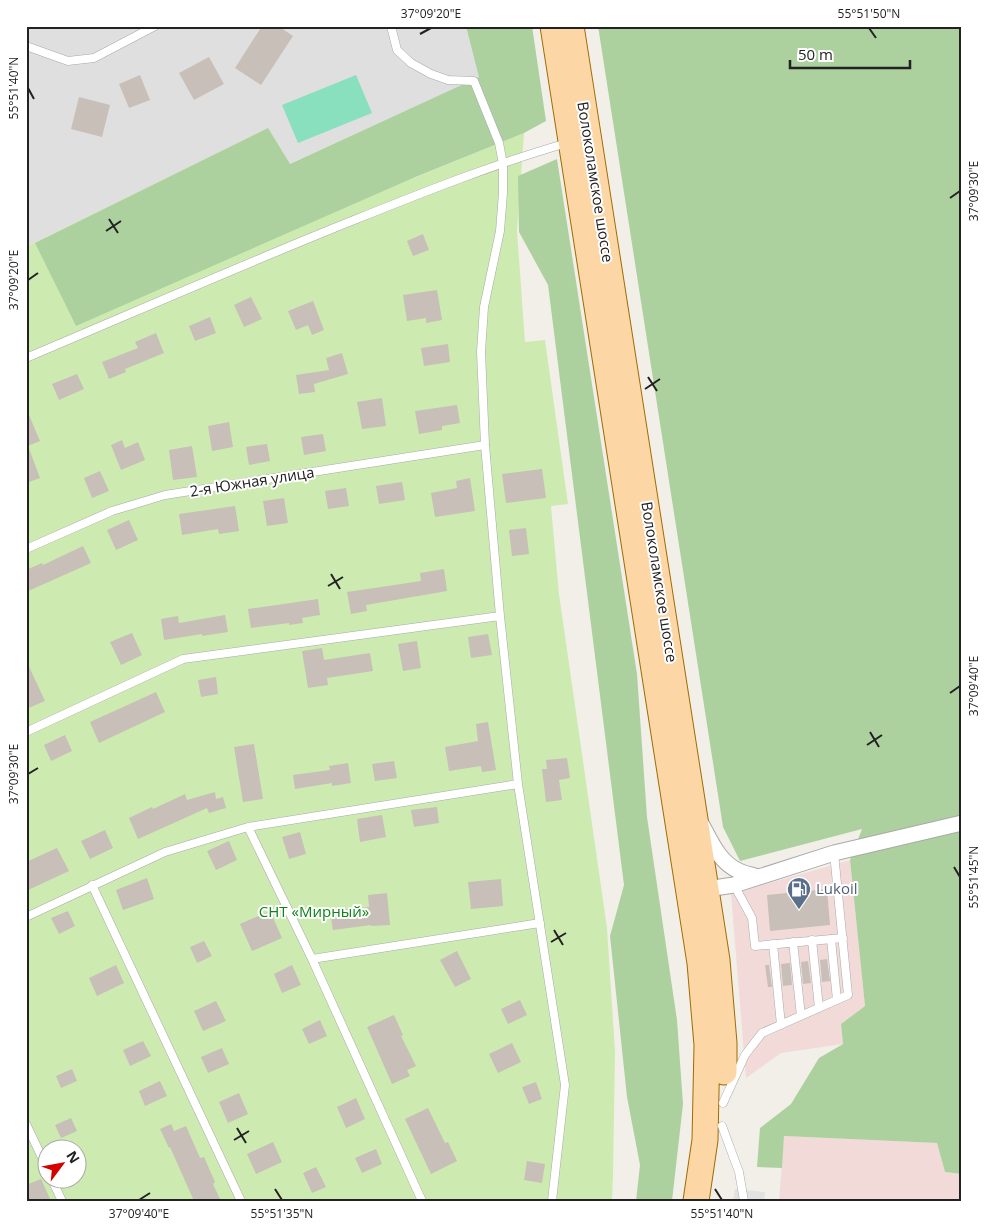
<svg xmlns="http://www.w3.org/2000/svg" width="988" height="1227" font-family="'Open Sans',sans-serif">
  <rect width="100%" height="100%" fill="#f2efe9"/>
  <path fill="#e0dfdf" d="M26,26H490L524,133L413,178L386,120L289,164L267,129L26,247Z"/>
  <path fill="#f2dad9" d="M850,860L865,1006L841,1024L843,1044L781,1053L746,1078L731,894Z
    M784,1136L937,1143L945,1172L962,1174V1201H779Z"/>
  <path fill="#cdebb0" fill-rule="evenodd" d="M386,120L414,178L524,133L517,231L525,342L545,340L568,504L551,506L559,594L607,928L615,1051L613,1176L612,1201H26V247L268,128L290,164ZM48,1150H78V1180H48Z"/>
  <path fill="#add19e" d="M466,26H532L546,121L524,133L413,178L76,326L35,243L268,128L290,164L479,77Z
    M598,26H962V1174L945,1172L937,1143L784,1136L782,1168L757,1167L760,1128L791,1104L819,1058L843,1044L841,1024L865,1006L850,860L862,829L740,861L723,827Z
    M557,159L637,674L647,817L677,1020L683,1104L672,1201H636L640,1165L627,1097L610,936L624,885L548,285L519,232L518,176Z"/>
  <path fill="#88e0be" d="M356,75L372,113L298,143L282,105Z"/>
  <path fill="#e2e2e2" d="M735,1189L765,1192L764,1201H733Z"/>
  <path fill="#c7bfb8" d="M262,26H278L293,36L261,85L235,68Z
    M209,57L224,84L194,100L179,73Z
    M140,75L150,100L129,108L119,84Z
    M79,97L110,105L102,137L71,129Z
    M423,234L429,250L413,256L407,241Z
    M437,290L442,320L426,323V318L407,321L403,295Z
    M251,297L262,319L244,327L234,305Z
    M313,301L324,330L312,335L308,325L296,330L288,311Z
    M210,317L216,333L195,341L189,326Z
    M156,333L164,353L125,369L126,372L109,379L102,362L138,348L135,342Z
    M448,344L450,362L424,366L421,348Z
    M342,353L348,374L314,384L315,392L299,394L296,375L329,370L326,358Z
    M77,374L84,389L59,400L52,384Z
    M382,398L386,426L362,429L357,402Z
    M457,405L460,423L442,426V430L419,434L415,411Z
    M26,408L40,441L28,446L40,478L26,483Z
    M229,422L233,447L212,451L208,426Z
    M323,434L326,451L304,455L301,437Z
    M122,440L125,448L138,442L145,460L121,470L111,445Z
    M267,444L270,461L249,465L246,447Z
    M192,446L197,477L173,480L169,450Z
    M542,469L546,498L506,503L502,474Z
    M100,471L109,491L92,498L84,478Z
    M470,478L475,511L435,517L431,493L457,488L456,481Z
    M402,482L405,500L379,504L376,486Z
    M346,488L349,506L328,509L325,491Z
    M284,498L288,523L267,526L263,501Z
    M235,506L239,531L219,534L218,529L182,535L179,514Z
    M129,520L138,540L116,550L107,530Z
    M526,528L529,554L512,556L509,530Z
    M83,546L91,563L26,592V570L42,563L43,565Z
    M444,569L447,591L366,605L367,611L351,614L347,592L421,581L420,573Z
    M318,599L320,615L302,618L303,623L289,625V623L251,628L248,609Z
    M225,615L228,632L202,636V634L164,640L161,619L178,616L179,623Z
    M132,633L142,655L121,665L110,642Z
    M488,634L492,655L471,658L468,637Z
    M417,641L421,668L403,671L398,644Z
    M322,648L324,660L370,653L373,671L327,678L328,685L308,688L302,651Z
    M26,660L45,701L26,709Z
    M216,677L218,694L201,697L198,680Z
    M156,692L165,712L99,743L90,722Z
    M488,722L496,770L482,772L481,766L449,771L445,747L478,741L476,724Z
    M65,735L72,751L51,761L44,745Z
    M254,744L263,799L243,802L234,747Z
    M567,758L570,778L559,780L562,800L546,802L542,769H547L546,760Z
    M394,761L397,778L375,781L372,764Z
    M348,763L351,783L332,786V783L295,789L293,775L330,770L329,766Z
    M215,792L216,799L223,797L226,808L209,813L207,808L138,839L129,818L152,807L153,809L185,794L187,800Z
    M437,807L439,823L414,827L411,810Z
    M382,815L386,837L360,842L357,819Z
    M105,830L113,848L90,859L81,841Z
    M300,832L306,854L289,859L282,837Z
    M229,841L237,860L216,870L207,851Z
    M57,848L69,871L26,891V862Z
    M147,878L154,899L123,910L116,890Z
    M501,879L503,906L471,909L468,882Z
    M827,889L830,925L770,931L767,895Z
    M387,893L390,925L371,926V925L333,930L330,911L369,907L368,895Z
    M68,911L75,926L59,934L51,918Z
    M270,911L282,938L252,951L240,924Z
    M204,941L212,956L197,963L190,947Z
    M457,951L471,979L455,987L440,960Z
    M827,959L830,981L822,982L820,960Z
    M808,961L811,983L803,984L801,962Z
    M790,963L792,985L783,986L781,964Z
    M116,965L124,983L97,996L89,978Z
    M292,965L301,985L282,993L274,974Z
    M765,965H769L772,987H768Z
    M520,1000L527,1015L508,1024L501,1009Z
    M216,1001L226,1021L203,1031L194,1011Z
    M394,1015L403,1035L401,1036L416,1066L407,1070L410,1076L392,1084L367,1027Z
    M320,1020L327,1036L309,1044L302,1029Z
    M143,1041L151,1056L130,1066L123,1050Z
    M512,1043L521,1062L498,1073L489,1054Z
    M222,1048L229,1064L208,1073L201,1057Z
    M72,1069L77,1081L61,1088L56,1076Z
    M160,1081L167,1096L145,1106L139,1091Z
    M536,1082L542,1099L529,1104L522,1087Z
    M239,1093L248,1114L228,1123L219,1102Z
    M356,1098L365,1119L346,1128L337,1107Z
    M428,1108L445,1143L448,1142L457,1161L431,1174L405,1119Z
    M71,1118L77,1131L61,1138L55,1125Z
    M171,1124L174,1131L186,1126L200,1158L204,1157L215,1182L213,1184L221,1201H194L170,1147L169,1148L160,1129Z
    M273,1142L282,1162L256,1174L247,1154Z
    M376,1149L382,1164L362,1173L355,1158Z
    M527,1161L545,1164L542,1183L524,1180Z
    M316,1167L326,1187L312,1193L303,1173Z
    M41,1179L51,1201H26V1185Z"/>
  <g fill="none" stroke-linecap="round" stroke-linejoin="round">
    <g stroke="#a9a9a9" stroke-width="9">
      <path id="lane" d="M391,26L397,50L411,63L431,74L448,80L474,81L499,143L503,164V193L500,231L484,307L481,352L485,445L500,616L518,784L565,1085L552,1201
        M26,46L68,61L94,58L155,26
        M26,358C135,312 244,264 354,220C424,192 494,164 567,143
        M26,549L112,511L165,495L485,445
        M26,732L183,659L500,616
        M248,827L312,959L422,1201
        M92,885L241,1201
        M734,885L752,918L755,946L843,938
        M26,917L165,852L248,827L518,784
        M831,939L837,1000
        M812,940L819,1008
        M793,942L801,1016
        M773,944L781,1025
        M312,959L540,923
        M723,1103L745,1055L762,1033L848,995L834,853
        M26,1124L48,1170
        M722,1126L739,1172L744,1201
        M52,1180L62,1201"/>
    </g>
    <g stroke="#a9a9a9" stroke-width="17">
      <path id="street" d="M702,825C711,842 720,863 739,871C745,874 752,875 758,877
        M700,890L734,885L834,853L962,823"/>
    </g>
    <g stroke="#a06b00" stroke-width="27">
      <path id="primary" d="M553,26L700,963L707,1045L705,1140L696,1201
        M571,26L717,960L724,1043V1072"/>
    </g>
    <use href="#lane" stroke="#fff" stroke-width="8"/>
    <use href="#street" stroke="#fff" stroke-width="15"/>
    <use href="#primary" stroke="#fcd6a4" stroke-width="25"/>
  </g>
  <path fill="none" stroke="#222" stroke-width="2" d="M869,28L876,38M420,34L431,28M28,88L34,99M950,198L960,191M109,219L118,233M106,231L121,221M28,280L38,273M648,377L657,391M645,389L660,379M331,574L340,589M328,586L343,577M950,693L960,686M870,732L879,747M867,745L882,735M28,774L38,768M954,867L960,877M554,930L563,945M551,942L566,933M237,1128L246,1143M234,1140L249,1131M275,1189L282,1200M715,1189L722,1200M139,1200L150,1193"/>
  <defs>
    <g id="fuel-pin" transform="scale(1.25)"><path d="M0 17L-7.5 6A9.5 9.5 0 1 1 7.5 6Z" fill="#5c6f8a" stroke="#fff"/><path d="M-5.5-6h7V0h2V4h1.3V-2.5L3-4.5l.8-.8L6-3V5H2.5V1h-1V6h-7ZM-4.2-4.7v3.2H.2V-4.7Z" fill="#fff"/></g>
  </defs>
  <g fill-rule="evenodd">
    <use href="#fuel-pin" x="799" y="889"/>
  </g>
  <g text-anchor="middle" stroke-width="4" stroke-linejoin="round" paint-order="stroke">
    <g font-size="15" fill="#222" stroke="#fff">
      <text transform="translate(595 182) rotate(81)" y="5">Волоколамское шоссе</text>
      <text transform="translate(252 482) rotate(-9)" y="5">2-я Южная улица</text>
      <text transform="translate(659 582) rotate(81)" y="5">Волоколамское шоссе</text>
    </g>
    <g font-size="15" fill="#4e5e75" stroke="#fff" text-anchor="start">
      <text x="816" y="894">Lukoil</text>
    </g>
    <g font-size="15" fill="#0c8416" stroke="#fff">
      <text x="314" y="917">СНТ «Мирный»</text>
    </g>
  </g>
  <rect width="988" height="1227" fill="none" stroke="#ffffff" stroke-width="55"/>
  <g transform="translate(62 1164) rotate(58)"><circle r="24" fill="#ffffff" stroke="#a7a7a7"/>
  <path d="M0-4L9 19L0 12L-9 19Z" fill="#d40000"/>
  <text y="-8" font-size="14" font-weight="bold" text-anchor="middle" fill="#222222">N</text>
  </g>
  <path d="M790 60v8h120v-8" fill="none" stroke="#222222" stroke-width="2.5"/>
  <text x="798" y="60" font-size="15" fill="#222222" stroke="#ffffff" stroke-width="4" paint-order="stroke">50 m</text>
  <rect x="28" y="28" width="932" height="1172" fill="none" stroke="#222" stroke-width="2"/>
  <g font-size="12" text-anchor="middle" fill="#222">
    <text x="431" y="18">37°09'20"E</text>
    <text x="869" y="18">55°51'50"N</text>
    <text transform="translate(14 88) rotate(-90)" y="4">55°51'40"N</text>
    <text transform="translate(974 191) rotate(-90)" y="4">37°09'30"E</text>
    <text transform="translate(14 280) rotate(-90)" y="4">37°09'20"E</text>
    <text transform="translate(974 686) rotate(-90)" y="4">37°09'40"E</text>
    <text transform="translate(14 774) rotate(-90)" y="4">37°09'30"E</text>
    <text transform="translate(974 877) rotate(-90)" y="4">55°51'45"N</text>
    <text x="139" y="1218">37°09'40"E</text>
    <text x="282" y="1218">55°51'35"N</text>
    <text x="722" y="1218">55°51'40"N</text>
  </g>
</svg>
